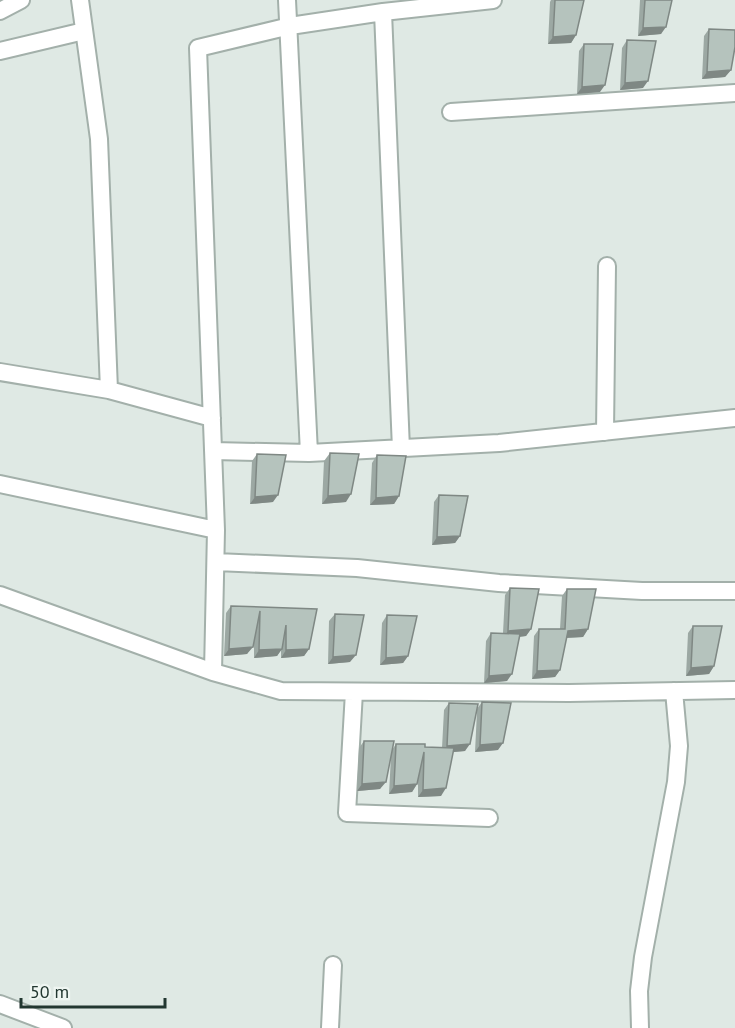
<svg xmlns="http://www.w3.org/2000/svg" width="735" height="1028" font-family="'PT Sans',sans-serif">
  <rect width="100%" height="100%" fill="#dfe9e4"/>
  <g fill="none" stroke-linecap="round" stroke-linejoin="round">
    <g stroke="#a3b0aa" stroke-width="20">
      <path id="minor" d="M80,0L99,139L109,390
        M287,0L309,453
        M0,11L21,0
        M383,12L401,449
        M0,51L84,31
        M451,112L735,93
        M0,372L109,390L212,418
        M605,432L607,266
        M213,451L309,453L499,443L735,418
        M0,484L216,530
        M216,562L357,568L499,583L642,591H735
        M0,595L213,672L281,691L569,693L735,690
        M213,672L216,530L198,48L290,26L383,12L493,0
        M354,692L347,813L489,818
        M0,1004L63,1028
        M330,1028L333,965
        M640,1028L639,991L643,957L676,782L679,746L674,691"/>
    </g>
    <use href="#minor" stroke="#fff" stroke-width="16"/>
  </g>
  <path fill="#9ca8a3" d="M551,0H584L576,35L571,43L548,44L550,2Z
    M640,0H672L661,34L638,36Z
    M709,29L731,70L725,77L702,79L704,36Z
    M627,40L643,88L620,90L622,48Z
    M584,44L600,92L577,94L579,51Z
    M330,453L346,502L322,504L324,461Z
    M257,454L273,502L250,504L252,461Z
    M377,455L399,496L394,504L370,505L372,463Z
    M439,495L460,536L455,543L432,545L434,502Z
    M510,588L531,629L526,636L520,637L507,681L484,683L486,641L491,633H503L505,595Z
    M567,589L588,629L583,637L566,638L560,670L555,677L532,679L534,636L539,629H560L562,596Z
    M231,606L317,609L309,649L304,656L281,658V650L277,656L254,658V639L247,654L224,656L226,613Z
    M335,614L350,662L328,664L329,621Z
    M387,615L408,656L403,663L380,665L382,623Z
    M693,626L714,666L709,674L686,676L688,633Z
    M482,702L498,750L475,752L477,711L465,751L453,752L441,796L418,797V780L417,784L412,792L389,794L391,756L380,789L357,791L359,748L364,741L392,750L396,744L425,747L442,748L444,710L449,703L477,709Z"/>
  <path fill="#7f8884" d="M666,27L661,34L638,36L643,28Z
    M576,35L571,43L548,44L553,37Z
    M731,70L725,77L702,79L707,72Z
    M648,81L643,88L620,90L625,83Z
    M605,85L600,92L577,94L582,87Z
    M351,494L346,502L322,504L328,496Z
    M278,495L273,502L250,504L255,497Z
    M399,496L394,504L370,505L376,498Z
    M460,536L455,543L432,545L437,537Z
    M531,629L526,636L503,638L508,631Z
    M588,629L583,637L563,638L568,631Z
    M253,647L247,654L224,656L229,649Z
    M282,649L277,656L254,658L259,650Z
    M309,649L304,656L281,658L286,650Z
    M356,655L350,662L328,664L333,657Z
    M408,656L403,663L380,665L386,658Z
    M714,666L709,674L686,676L691,668Z
    M560,670L555,677L532,679L537,671Z
    M512,674L507,681L484,683L489,676Z
    M503,743L498,750L475,752L480,745Z
    M470,744L465,751L442,753L447,746Z
    M386,782L380,789L357,791L362,784Z
    M417,784L412,792L389,794L394,786Z
    M446,788L441,796L418,797L423,790Z"/>
  <path fill="#b5c3bd" stroke="#7f8884" stroke-width="1.5" d="M555,0H584L576,35L553,37Z
    M645,0H672L666,27L643,28Z
    M709,29L735,30V47L731,70L707,72Z
    M627,40L656,41L648,81L625,83Z
    M584,44H613L605,85L582,87Z
    M330,453L359,454L351,494L328,496Z
    M257,454L286,455L278,495L255,497Z
    M377,455L406,456L399,496L376,498Z
    M439,495L468,496L460,536L437,537Z
    M510,588L539,589L531,629L508,631Z
    M567,589H596L588,629L568,631L560,670L537,671L539,629H565Z
    M231,606L317,609L309,649L286,650V625L282,649L259,650L260,611L253,647L229,649Z
    M335,614L364,615L356,655L333,657Z
    M387,615L417,616L408,656L386,658Z
    M693,626H722L714,666L691,668Z
    M491,633L520,634L512,674L489,676Z
    M482,702L511,703L503,743L480,745Z
    M449,703L478,704L470,744L447,746Z
    M364,741H394L386,782L362,784Z
    M396,744H425V747L454,748L446,788L423,790L424,752L417,784L394,786Z"/>
  <path d="M21 998v9h144v-9" fill="none" stroke="#223730" stroke-width="3"/>
  <text x="30" y="998" font-size="18" fill="#223730" stroke="#eff6f2" stroke-width="4.5" paint-order="stroke">50 m</text>
</svg>
